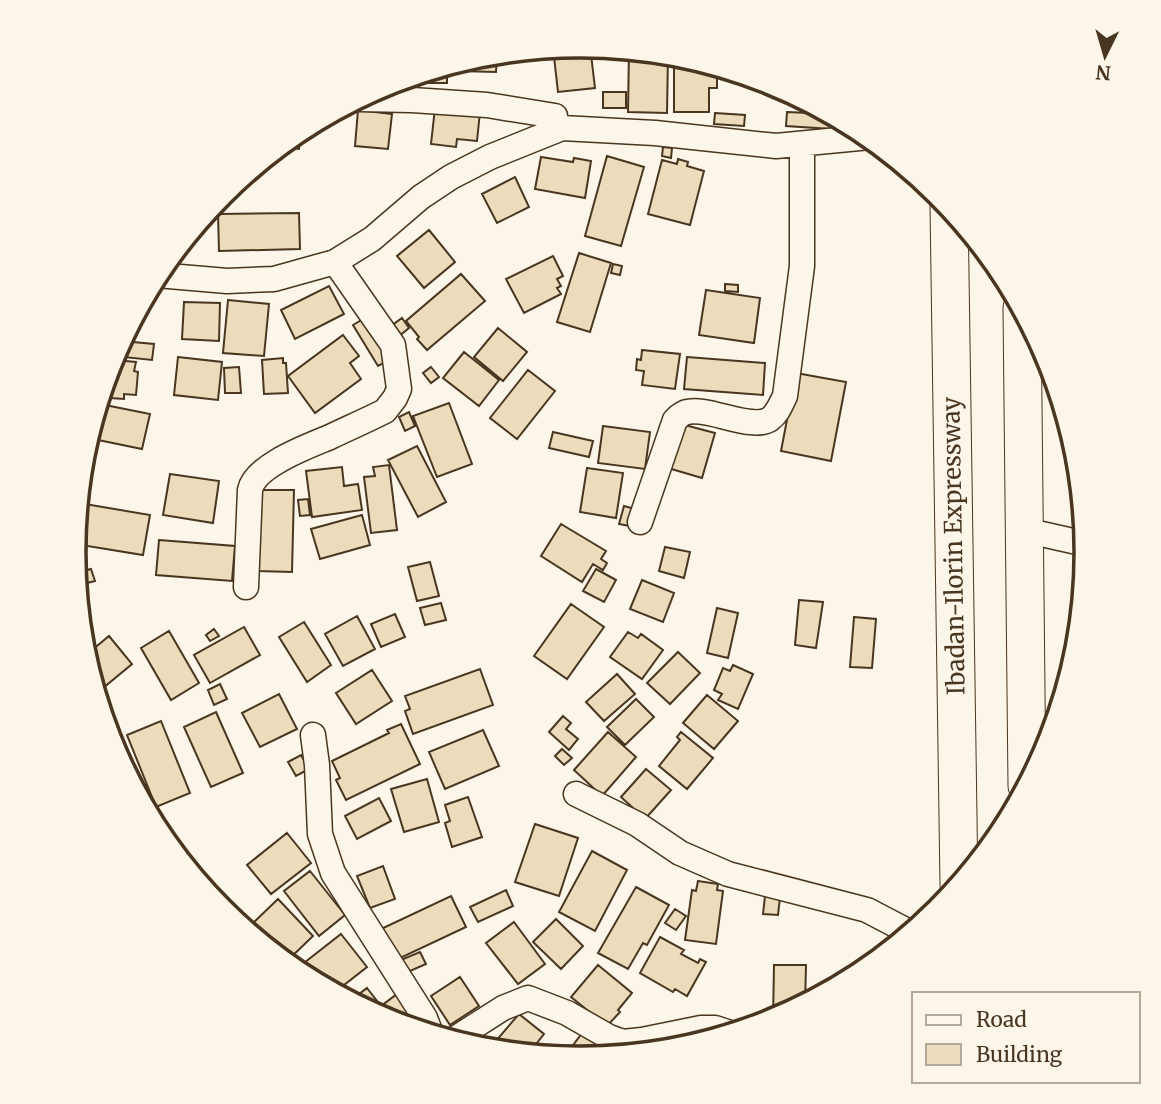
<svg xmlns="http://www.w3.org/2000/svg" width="1161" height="1104" font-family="Merriweather,serif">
  <rect width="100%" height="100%" fill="#fbf6e9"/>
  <path fill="#ecdcbc" stroke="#4a3520" stroke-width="2" d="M581,46H590L595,88L558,92L553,48Z
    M629,50L668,54L667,113L628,112Z
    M497,54L496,72L459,71V62L482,55Z
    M674,55L717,67V88H709V112H674Z
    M447,66V83H413V76Z
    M603,92H626V108H603Z
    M435,108L480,112L477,141L457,139L456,147L431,144Z
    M358,110L392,114L388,149L355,146Z
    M787,112L831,114L862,131L786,126Z
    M715,113L745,115L744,126L714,124Z
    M301,130L299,149L280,147L299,131Z
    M663,147L672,148L671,158L662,156Z
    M607,156L644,167L621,246L585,236Z
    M541,157L573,162L574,158L591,161L585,198L535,189Z
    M678,159L688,162L687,166L704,171L690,225L648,214L662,160L677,164Z
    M515,177L529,207L497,223L482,194Z
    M299,213L300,249L219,251L218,214Z
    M429,230L455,262L424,288L397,256Z
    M579,253L611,263L590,332L557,322Z
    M553,256L563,276L557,279L561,286L557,288L561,294L524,313L506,279Z
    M613,264L622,266L620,275L611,273Z
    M461,274L485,301L427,350L417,339L419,337L406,321Z
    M725,284L738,285V292L725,291Z
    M329,286L344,314L295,339L281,310Z
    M706,290L760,298L754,343L699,335Z
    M228,300L269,304L264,356L223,353Z
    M184,302L220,303L219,341L182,339Z
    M368,316L393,358L378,366L353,325Z
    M402,318L409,328L399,336L391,326Z
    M498,328L527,352L503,381L474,357Z
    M343,335L359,356L350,363L361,379L315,413L288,376Z
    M122,341L154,344L152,360L114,356Z
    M642,350L680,354L675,389L642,385L644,371L636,370L637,359L641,360Z
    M464,352L499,380L479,406L443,378Z
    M178,357L222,362L218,400L174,395Z
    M687,357L765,363L763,395L684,389Z
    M283,358V363H286L288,393L264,394L262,360Z
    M114,360L136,362L134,371L138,372L136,395L124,394V399L110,398Z
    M239,367L241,393H225L224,368Z
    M431,367L439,377L431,383L423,373Z
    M528,370L555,391L517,439L490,418Z
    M796,373L846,382L831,461L781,451Z
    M449,403L472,464L437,477L413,416Z
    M99,404L102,405L92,442L87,441Z
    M105,405L150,414L142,449L98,440Z
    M409,412L415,426L405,431L399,417Z
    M681,424L715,433L702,478L668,468Z
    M603,426L650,432L645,469L598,463Z
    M553,432L593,441L589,457L549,448Z
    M417,446L446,502L418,517L388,460Z
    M389,465L397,530L371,533L364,477L375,476L373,467Z
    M342,467L344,486L358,484L362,510L312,517L306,471Z
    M587,468L623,473L616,518L580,512Z
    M170,474L219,481L213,523L163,515Z
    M258,490H294L292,572L257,571Z
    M308,499L310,515L300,516L298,500Z
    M79,503L150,515L143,555L75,544Z
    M624,506L635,509L630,526L619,524Z
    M362,515L370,545L320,559L311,529Z
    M561,524L606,551L601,559L607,563L603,570L593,564L582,582L541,556Z
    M159,540L235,546L232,581L156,575Z
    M665,547L690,552L684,578L659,571Z
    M430,562L439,596L417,601L408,567Z
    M91,569L95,581L87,583L83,571Z
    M596,569L616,580L604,602L583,591Z
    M642,580L674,593L663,622L630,609Z
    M799,600L823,602L816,648L795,645Z
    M441,603L446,620L425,625L420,608Z
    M571,604L604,627L567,679L534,656Z
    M717,608L738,613L728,658L707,653Z
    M395,614L405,637L381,647L371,624Z
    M357,616L375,649L343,666L325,634Z
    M854,617L876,619L872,668L850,667Z
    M304,622L331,665L307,682L279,637Z
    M244,627L260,655L210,683L194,655Z
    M214,629L219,636L210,641L206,635Z
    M169,631L199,683L171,700L141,648Z
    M628,632L638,638L641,634L663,650L642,679L610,657Z
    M109,636L132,664L97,693L85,656Z
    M678,652L700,673L670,704L647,683Z
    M733,665L753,674L738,709L718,700L722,694L714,690L723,668L730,671Z
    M480,669L493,705L413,734L405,711L410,709L405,696Z
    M372,670L392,701L356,724L336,693Z
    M617,674L635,694L604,721L586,702Z
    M220,684L227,699L214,705L208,690Z
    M279,694L297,729L260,747L242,713Z
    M707,695L738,721L714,749L683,723Z
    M636,699L654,717L625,745L607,727Z
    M216,712L243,773L211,787L184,727Z
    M563,716L571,723L566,729L578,739L569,750L549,732Z
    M161,721L190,793L156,807L127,735Z
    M401,724L420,764L346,800L336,780L340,778L332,761L389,733L387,730Z
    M483,730L499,766L445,789L429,752Z
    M608,732L636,757L602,796L574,770Z
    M681,732L713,758L687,789L659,766L680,740L677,737Z
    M111,733L129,765L124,768L112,745L109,734Z
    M562,749L572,758L564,765L555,756Z
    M301,755L309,769L296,776L288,762Z
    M646,769L671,790L645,819L621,797Z
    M132,777L148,808L146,809L130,778Z
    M427,779L439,822L404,832L391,789Z
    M468,797L482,837L452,847L445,823L450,821L445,805Z
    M379,798L391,821L357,839L345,816Z
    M535,824L578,838L559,896L515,882Z
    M287,833L311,863L271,894L247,865Z
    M592,851L627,870L595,931L559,912Z
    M383,866L395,899L370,908L357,876Z
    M310,871L345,915L319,936L284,891Z
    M698,881L718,884L717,890L723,891L716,944L685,940L692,890L696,891Z
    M636,887L669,905L647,945L643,943L628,969L598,953Z
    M214,889L253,936L222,910L209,894Z
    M506,890L513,906L478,922L470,907Z
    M451,896L466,927L396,960L381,929Z
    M765,896L780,897L778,915L763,914Z
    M278,899L313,936L286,962L264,940L267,937L253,923Z
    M675,909L686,916L676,930L665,923Z
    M556,919L583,946L561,969L533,942Z
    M514,922L545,964L518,984L486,943Z
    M341,934L367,967L335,992L295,970Z
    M660,937L684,950L681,954L698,963L700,959L706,962L687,996L675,989L673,992L640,973Z
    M420,952L426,964L401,975L396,962Z
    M598,965L632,993L618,1010L620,1012L607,1026L571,997Z
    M774,965H806L805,1004L773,1020Z
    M460,977L479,1006L450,1025L431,996Z
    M367,988L381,1006L397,994L417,1019L408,1026L386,1020L360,1006L354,998Z
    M519,1014L544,1034L529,1053L489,1049Z
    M583,1032L610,1053L608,1056L580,1058L564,1057Z"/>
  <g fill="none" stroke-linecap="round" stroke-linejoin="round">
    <g stroke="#4a3520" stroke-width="27">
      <path id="minor" d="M359,99L412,100L487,105L555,116
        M157,275L227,281L274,279L335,262L372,239L421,197L451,177L490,157L562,128L655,133L776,146L870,137
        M1022,366L1050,364
        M640,522L675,420C676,419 682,413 684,413C705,404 751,432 770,419C778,413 781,404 785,396L802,266V144
        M1024,530L1086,544
        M246,587L250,490C255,465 309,446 330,437C349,428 367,420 385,411L395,398L399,389L393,345L335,262
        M313,735L317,765L320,834L333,873L425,1018L431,1034
        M576,794L637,824L680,853L728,874L867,910L911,933
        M453,1040L503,1008L528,998L567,1013L609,1037L623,1042L642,1040L701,1028H715L730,1033"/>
    </g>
    <g stroke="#4a3520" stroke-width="39">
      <path id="highway" d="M949,206L959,885
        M1022,308L1027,786"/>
    </g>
    <use href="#minor" stroke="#fbf6e9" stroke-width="24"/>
    <use href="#highway" stroke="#fbf6e9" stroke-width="37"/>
  </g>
  <g text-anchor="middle" stroke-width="5" stroke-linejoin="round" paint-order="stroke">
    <g font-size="24" fill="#4a3520" stroke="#fbf6e9">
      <text transform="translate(954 546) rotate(-91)" y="8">Ibadan-Ilorin Expressway</text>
    </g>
  </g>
  <path d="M0 0H1161V1104H0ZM86 552a494 494 0 1 1 988 0a494 494 0 1 1-988 0Z" fill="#fbf6e9" fill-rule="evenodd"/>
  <path fill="none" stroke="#4a3520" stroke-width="3.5" d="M86 552a494 494 0 1 1 988 0a494 494 0 1 1-988 0Z"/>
  <rect x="912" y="992" width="228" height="91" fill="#fbf6e9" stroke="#b4a999" stroke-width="2"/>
  <rect x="926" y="1015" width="35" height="10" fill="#fbf6e9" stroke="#b4a999" stroke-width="2"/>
  <text x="976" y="1027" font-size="21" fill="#4a3520">Road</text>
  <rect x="926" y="1044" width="35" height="21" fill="#ecdcbc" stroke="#b4a999" stroke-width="2"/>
  <text x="976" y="1062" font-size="21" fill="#4a3520">Building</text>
  <g transform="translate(1105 56) rotate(185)" stroke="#fbf6e9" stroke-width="5" paint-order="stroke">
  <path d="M0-5L12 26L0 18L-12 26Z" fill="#4a3520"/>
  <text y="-10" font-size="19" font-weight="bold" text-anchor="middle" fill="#4a3520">N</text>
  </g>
</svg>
